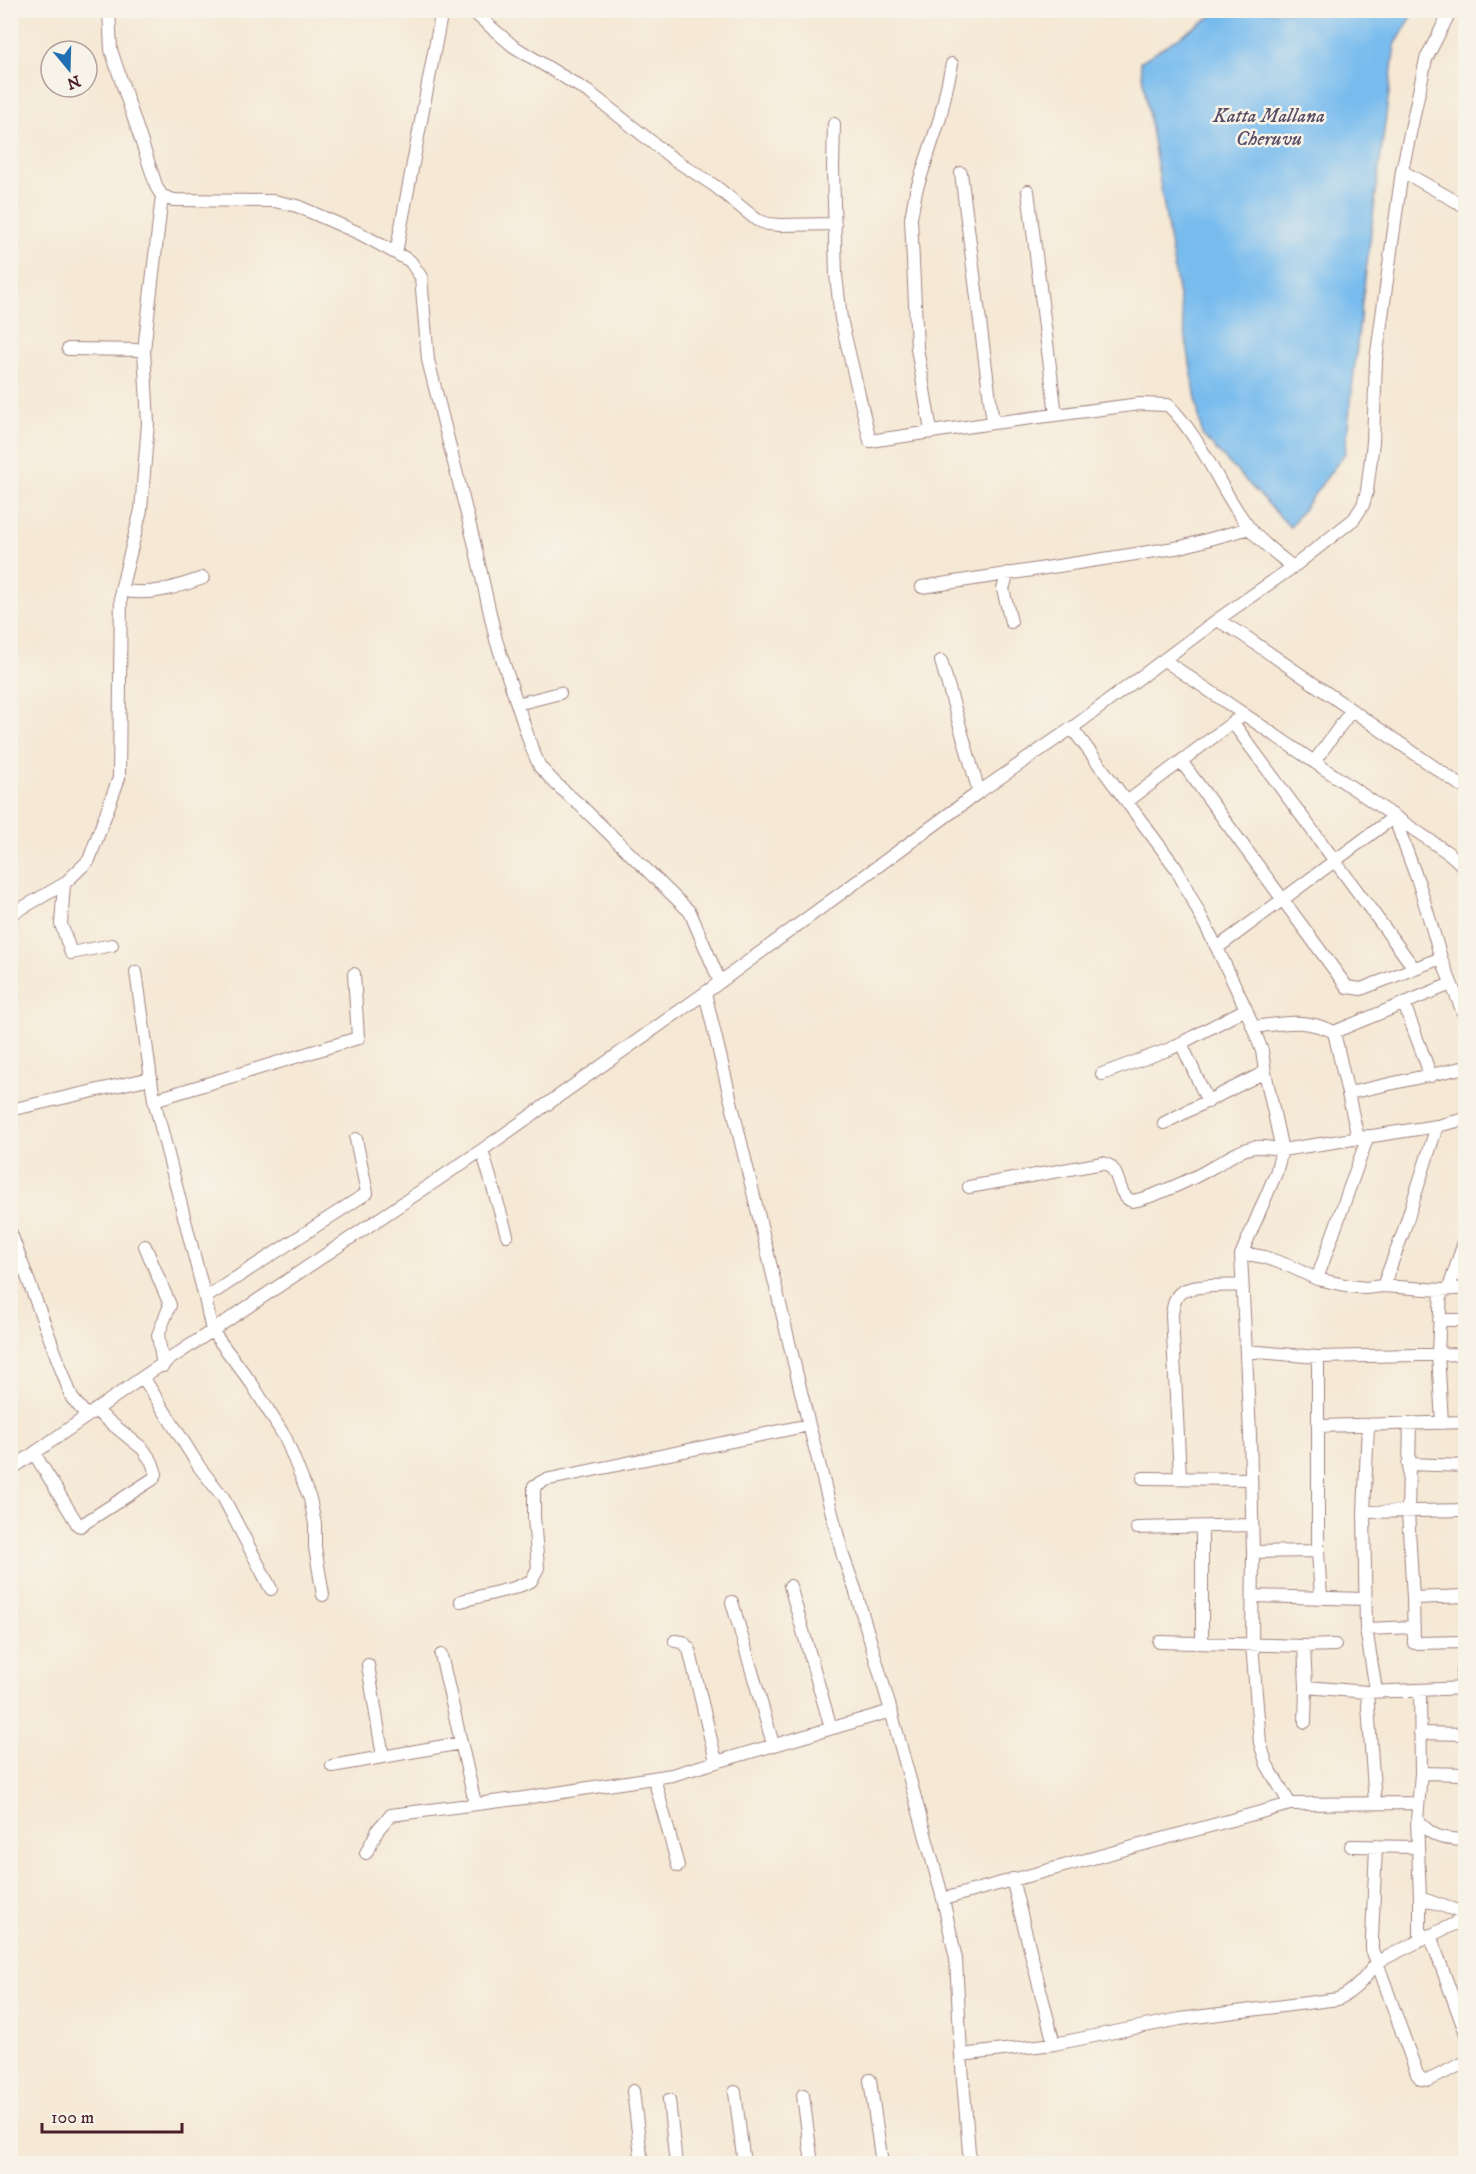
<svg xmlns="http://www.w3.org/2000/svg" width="1476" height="2174" font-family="'IM FELL DW Pica',serif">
  <rect width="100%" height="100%" fill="#f7f3e8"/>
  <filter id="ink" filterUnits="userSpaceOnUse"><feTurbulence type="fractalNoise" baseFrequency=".0167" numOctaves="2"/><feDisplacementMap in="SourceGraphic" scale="12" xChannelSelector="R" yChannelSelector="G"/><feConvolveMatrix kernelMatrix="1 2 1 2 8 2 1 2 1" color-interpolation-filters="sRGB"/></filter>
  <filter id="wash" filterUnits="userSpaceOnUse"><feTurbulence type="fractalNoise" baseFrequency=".008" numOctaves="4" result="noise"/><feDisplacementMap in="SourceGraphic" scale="24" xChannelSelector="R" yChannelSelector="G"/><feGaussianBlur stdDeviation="1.35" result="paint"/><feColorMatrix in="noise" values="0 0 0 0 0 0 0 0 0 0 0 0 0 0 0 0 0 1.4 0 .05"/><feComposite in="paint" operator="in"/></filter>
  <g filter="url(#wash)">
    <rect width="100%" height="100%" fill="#f5e8d4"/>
    <path fill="#78bcee" stroke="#616e8c" stroke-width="1.5" d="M1220,11H1415L1395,45L1361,310L1345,453L1290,527L1202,435L1140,62Z"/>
  </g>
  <g filter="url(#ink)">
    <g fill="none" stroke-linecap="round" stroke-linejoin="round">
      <g stroke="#a08480" stroke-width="14">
        <path id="minor" d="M109,10L111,50L157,188L162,196L174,200L274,201L297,206L361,234L410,261L421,277L428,360L474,542L496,640L532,749L540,767L555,783L581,806L690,912L720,982
          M471,10L513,46L590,93L672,158L715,186L757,220L768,224L780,225L835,224
          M834,124L833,167L836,275L841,319L870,441L993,423L1140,404L1168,405C1204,440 1220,492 1251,530C1263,544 1278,555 1293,567
          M1402,171L1466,207
          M961,173L993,423
          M1028,191L1056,415
          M396,253L442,10
          M68,349L144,350
          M931,431L917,348L911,218L916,191L940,118L952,64
          M1008,573L1003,589L1011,622
          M922,587L1181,547L1250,528
          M121,590C149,597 177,587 203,578
          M1217,620L1243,635L1466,789
          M1164,660L1450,854L1459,862L1466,872
          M941,661L979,792
          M517,704L560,693
          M1233,723L1414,968
          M1072,728L1176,868L1217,948L1246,1009L1262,1051L1265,1072L1282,1150L1276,1173L1241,1255L1250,1434L1253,1552L1252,1644L1260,1743L1267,1765L1290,1804
          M1181,761L1347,987L1361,989L1441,958
          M1314,762L1351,711
          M1128,801L1240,717
          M64,884L61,924L71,953L112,945
          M10,915L64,884L89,860L119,778L121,590L141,510L148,423L144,350L162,196
          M1217,948L1394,817L1419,884L1441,958L1466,1020
          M136,972L154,1100L205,1298L212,1331L252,1384L286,1439L310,1499L315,1524V1547L323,1595
          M705,993L809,1425L843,1556L855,1589L891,1711L943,1899L956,1959L961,2055L970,2164
          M1404,1004L1431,1076
          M1254,1027C1284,1023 1305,1018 1334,1032L1451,984
          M1334,1032L1358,1138
          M1181,1043L1208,1102
          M1102,1074L1170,1049L1246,1009
          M1349,1093L1466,1067
          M154,1100L358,1038L354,974
          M10,1110L151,1078
          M1164,1123L1265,1072
          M482,1150L507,1235
          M969,1187L1103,1163C1122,1167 1115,1195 1132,1201C1152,1198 1195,1178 1213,1167C1225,1160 1237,1151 1250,1148C1261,1145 1272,1148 1282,1150L1437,1126L1466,1119
          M10,1231L72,1398L87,1416
          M145,1246L170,1305L158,1335L163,1366
          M1241,1255H1253L1264,1257L1287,1265L1317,1279L1350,1286L1365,1288L1383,1286L1441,1290L1466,1288
          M1317,1279L1368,1136
          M1383,1286L1403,1233L1437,1126
          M1449,1288L1466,1236
          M1441,1290L1438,1353L1442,1423
          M205,1298L367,1193L356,1139
          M1439,1320H1466
          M1246,1351L1318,1357L1466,1354
          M1318,1357V1551L1321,1598
          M143,1377L200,1468L223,1497L271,1589
          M1410,1423L1408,1512L1413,1598
          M1318,1426L1466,1422
          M1368,1426L1364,1512L1366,1629L1414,1627
          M10,1437V1440
          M34,1453L78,1525L80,1526L153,1479L156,1474L152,1462L143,1449L95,1410
          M1408,1464L1466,1466
          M10,1470L143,1377L482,1150L705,993L979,792L1072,728L1217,620L1293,567L1354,519L1363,505L1367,491L1373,442L1376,360L1402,171L1426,59L1451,10
          M1180,1477L1172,1315C1173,1308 1174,1298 1180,1293C1190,1284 1228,1286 1242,1285
          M1143,1478L1250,1479
          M1364,1512L1466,1510
          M1137,1528L1252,1525
          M1253,1552L1318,1551
          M790,1586L831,1728
          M1253,1596L1366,1599
          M1466,1596L1413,1598L1414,1643L1466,1642
          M461,1601L514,1588L531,1581L538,1568L534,1517V1486L545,1480L809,1425
          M732,1602L773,1744
          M1366,1629L1376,1690
          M675,1641L683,1642L689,1649L716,1761
          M1159,1642L1304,1646L1306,1687L1305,1722
          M1202,1642V1527
          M1304,1646L1335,1645
          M441,1655L475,1803
          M368,1665L383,1757
          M1306,1687L1367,1692L1466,1688
          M1461,1688L1466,1648
          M1420,1690L1421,1773L1417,1820L1420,1898V1939
          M1367,1692L1375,1803
          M1420,1733L1466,1734
          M332,1766L461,1743
          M1421,1773L1466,1774
          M654,1778L678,1866
          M1417,1820C1434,1838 1441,1839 1466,1840
          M1351,1846L1418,1847
          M366,1853L379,1828L391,1815L524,1798L672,1775L891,1711
          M1012,1879L1054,2044
          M1420,1898L1466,1914
          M943,1899L1290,1804L1418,1803
          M1466,1918L1377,1962L1417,2074L1421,2079L1429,2080L1466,2062
          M1430,1935L1466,2034
          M961,2055L1054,2044L1180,2019L1338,1999C1355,1991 1366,1977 1377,1962L1372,1950V1939L1376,1846
          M870,2080L882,2164
          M633,2091L642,2164
          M735,2092L744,2164
          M803,2095L812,2164
          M669,2100L676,2164"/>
      </g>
      <use href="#minor" stroke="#fff" stroke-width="12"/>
    </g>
  </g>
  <g text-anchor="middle" stroke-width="5" stroke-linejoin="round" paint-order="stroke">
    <g font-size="20" font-style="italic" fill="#584e66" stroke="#f7f3e8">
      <text x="1269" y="122">Katta Mallana<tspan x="1269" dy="23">Cheruvu</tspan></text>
    </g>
  </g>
  <rect width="1476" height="2174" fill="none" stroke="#f7f3e8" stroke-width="36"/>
  <g transform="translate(69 69) rotate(161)"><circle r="28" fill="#f7f3e8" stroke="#b29e9c" stroke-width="1.5"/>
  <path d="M0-4.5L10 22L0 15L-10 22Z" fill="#1f6fb2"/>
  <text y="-9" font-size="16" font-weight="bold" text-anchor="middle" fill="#4a1f2b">N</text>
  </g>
  <path d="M42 2123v9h140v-9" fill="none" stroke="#4a1f2b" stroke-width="3"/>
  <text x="51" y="2123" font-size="18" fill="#4a1f2b" stroke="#f7f3e8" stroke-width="4.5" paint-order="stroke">100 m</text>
</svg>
